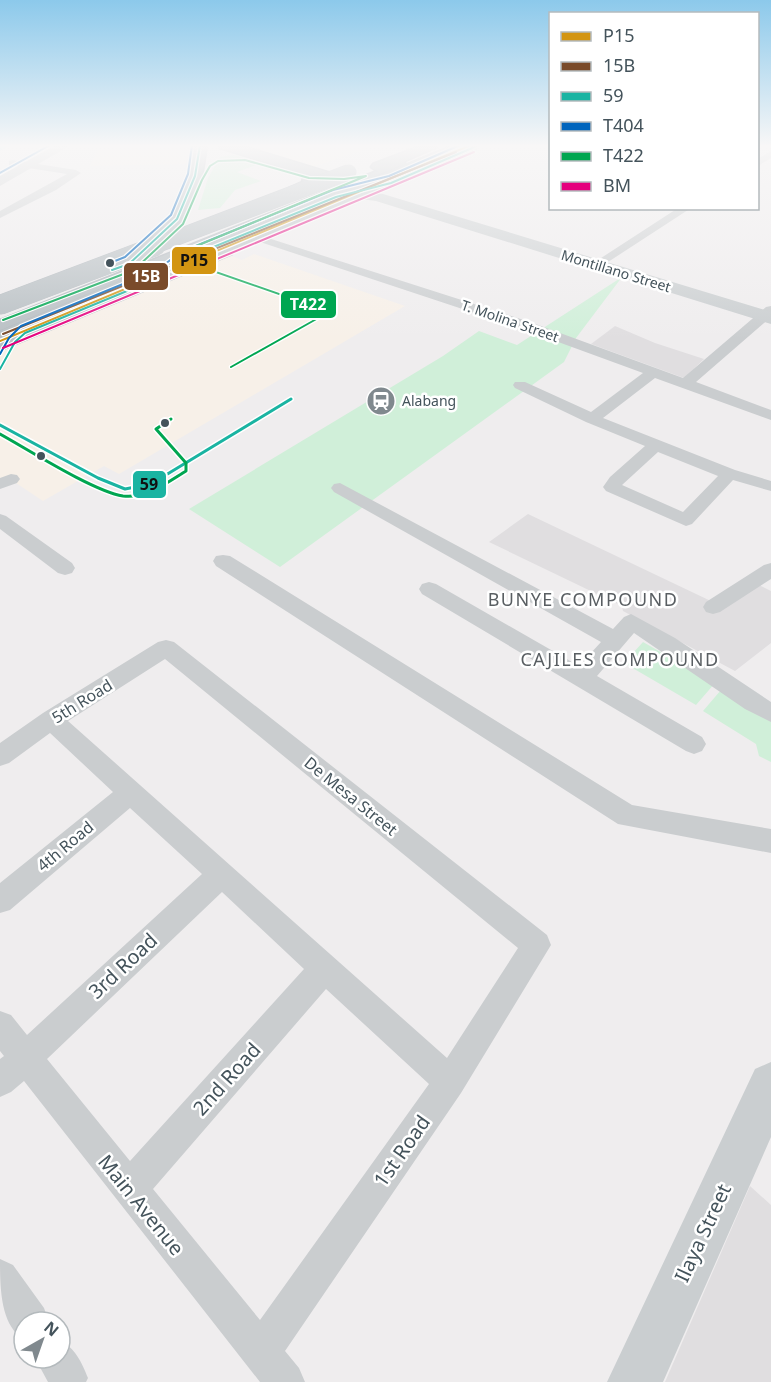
<svg xmlns="http://www.w3.org/2000/svg" width="771" height="1382" font-family="'Noto Sans',sans-serif">
  <rect width="100%" height="100%" fill="#efedee"/>
  <path fill="#f7f0e8" d="M240,145H377L313,167Z
    M192,147L185,164L90,166L98,150L115,148Z
    M224,253L242,260L254,254L405,306L119,474L104,466L43,501L7,477L0,480V350Z"/>
  <path fill="#e0dee0" d="M615,326L655,343L704,359L684,378L591,344Z
    M528,514L715,603L747,579L771,591V643L735,671L623,611L622,606L489,542Z
    M750,1186L771,1205V1382H665Z"/>
  <path fill="#d0efd9" d="M234,155L261,163L237,172L261,181L235,190L220,208L198,210L208,178L220,157Z
    M622,277L576,338L564,362L280,567L189,509L443,356L479,331L517,345Z
    M643,642L715,683L696,705L624,663Z
    M721,690L771,719V762L759,756L756,744L703,711Z"/>
  <g fill="none" stroke-linecap="round" stroke-linejoin="round">
    <path fill="#a2e8f0" fill-rule="evenodd" d="M0,145H11L0,151Z"/>
    <g stroke="#b2b8be" stroke-width="3">
      <path id="highway" d="M193,145H207L202,176L185,219L137,266L377,171L371,167L373,164L423,145L437,147L403,162L409,166L407,169L0,333V320L129,269L123,268L120,264L123,260L170,217L188,176Z
        M219,145H239L337,175L339,178L332,182L318,178C311,190 283,207 269,203L266,200L269,197L302,182L304,174L220,148Z"/>
    </g>
    <path fill="#cacdcf" fill-rule="evenodd" d="M771,151V158L758,166V159Z
      M12,160L76,170L81,173L56,190L0,218V211L67,174L9,165V161Z
      M678,208H691L608,262L604,264L598,260Z
      M246,231L530,322L683,378L766,307L771,306V317L696,382L771,410V420L655,378L603,418L735,470L771,481V491L733,480L692,524L686,526L606,491L603,487L610,477L645,446L586,422L515,388L513,385L515,382H525L591,412L643,373L520,328L242,236L240,234ZM658,452L718,476L683,512L622,485Z
      M11,474L17,475L20,479L17,483L0,489V478Z
      M340,483L613,629L624,617L631,614L675,638L771,702V722L745,709L634,633L597,676L702,737L706,744L702,751L694,754L686,751L422,594L419,589L422,584L429,582L436,584L579,666L601,642L334,492L331,488L334,484Z
      M0,514L6,516L72,563L75,568L72,573L65,575L58,573L0,529Z
      M223,555L230,556L632,805L771,829V853L618,824L216,566L213,561L216,556Z
      M771,563V579L720,612L713,614L706,612L703,607L706,602L764,565Z
      M166,640L174,642L547,935L551,945L461,1093L285,1351L299,1368L305,1382H260L24,1081L11,1092L0,1097V1059L4,1056L0,1051V1011L11,1015L27,1035L202,874L130,808L10,910L0,913V883L113,792L50,733L9,763L0,766V743L43,713L158,642ZM165,659L518,948L447,1058L68,721ZM222,892L304,969L130,1161L47,1059ZM326,989L429,1084L260,1320L153,1189Z
      M0,1259L13,1265L44,1308L49,1322H24V1339C0,1326 0,1286 0,1259Z
      M60,1341C75,1347 82,1363 88,1378L86,1382H48L35,1358H60Z"/>
    <path fill="#caced0" fill-rule="evenodd" d="M56,145H71L0,186V176Z
      M358,191L383,194L771,312V324L376,201L353,198L351,195L353,192Z
      M771,1062V1137L663,1382H607L755,1069Z"/>
    <use href="#highway" fill="#b9c0c4" fill-rule="evenodd"/>
    <g stroke="#b2b8be" stroke-width="16" stroke-linecap="butt">
      <path id="highway-bridge-far1" d="M152,247L349,172
        M226,247L471,145"/>
    </g>
    <g stroke="#b2b8be" stroke-width="20" stroke-linecap="butt">
      <path id="highway-bridge" d="M0,305L156,246
        M0,341L229,246"/>
    </g>
    <use href="#highway-bridge-far1" stroke="#b9c0c4" stroke-width="15"/>
    <use href="#highway-bridge" stroke="#b9c0c4" stroke-width="19"/>
    <g stroke="#fff" stroke-width="4.5">
      <path id="bus-1" d="M0,341L471,145"/>
    </g>
    <g stroke="#fff" stroke-width="4.5">
      <path id="bus-2" d="M3,334L456,152"/>
    </g>
    <g stroke="#fff" stroke-width="4.5">
      <path id="bus-3-far1" d="M112,270L129,264L177,219L195,176L200,145
        M0,369L15,342L25,333L161,277L184,259L336,197L391,183L479,145"/>
    </g>
    <g stroke="#fff" stroke-width="6">
      <path id="bus-3" d="M0,425L98,478L125,489L151,484L291,399"/>
    </g>
    <g stroke="#fff" stroke-width="4.5">
      <path id="bus-4" d="M0,173L50,145
        M110,263L125,257L171,215L188,174L192,145
        M0,354L9,338L21,326L157,270L181,252L333,190L389,176L460,145"/>
    </g>
    <g stroke="#fff" stroke-width="4.5">
      <path id="bus-5-far1" d="M190,263L322,309L320,317L231,367
        M3,320L134,270L183,224L202,180L210,166L218,161L245,160L309,178L344,179L366,176L189,249"/>
    </g>
    <g stroke="#fff" stroke-width="6">
      <path id="bus-5" d="M0,434C29,450 93,491 123,496C146,499 168,482 186,471V463L156,429L171,419"/>
    </g>
    <g stroke="#fff" stroke-width="4.5">
      <path id="bus-6" d="M3,348L474,152"/>
    </g>
    <use href="#bus-1" stroke="#d39512" stroke-width="2"/>
    <use href="#bus-2" stroke="#7a4b2a" stroke-width="2"/>
    <use href="#bus-3-far1" stroke="#1ab4a2" stroke-width="2"/>
    <use href="#bus-3" stroke="#1ab4a2" stroke-width="3"/>
    <use href="#bus-4" stroke="#0065bd" stroke-width="2"/>
    <use href="#bus-5-far1" stroke="#00a651" stroke-width="2"/>
    <use href="#bus-5" stroke="#00a651" stroke-width="3"/>
    <use href="#bus-6" stroke="#e5007d" stroke-width="2"/>
  </g>
  <linearGradient id="sky" x2="0" y2="1"><stop stop-color="#8cc9eb"/><stop offset="0.43" stop-color="#f8f7f7"/><stop offset="1" stop-color="#f8f7f7" stop-opacity="0"/></linearGradient>
  <rect width="771" height="339" fill="url(#sky)"/>
  <defs>
    <g id="station-disc" transform="scale(1.5)"><circle r="9.5" fill="#80898e" stroke="#fff"/><path d="M-3-6H3Q5-6 5-4V2Q5 4 3 4L4.5 6H3L1.5 4h-3L-3 6H-4.5L-3 4Q-5 4-5 2V-4Q-5-6-3-6ZM-3.5-4v3h7v-3ZM-3.5 1v1.5H-2V1ZM2 1v1.5H3.5V1Z" fill="#fff"/></g>
  </defs>
  <g fill-rule="evenodd">
    <use href="#station-disc" x="381" y="401"/>
  </g>
  <g fill="#44535b" stroke="#fff" stroke-width="2">
    <circle cx="110" cy="263" r="5"/>
    <circle cx="165" cy="423" r="5"/>
    <circle cx="41" cy="456" r="5"/>
  </g>
  <g text-anchor="middle" stroke-width="5" stroke-linejoin="round" paint-order="stroke">
    <g font-size="14" fill="#44535b" stroke="#fff">
      <text transform="translate(616 271) rotate(17)" y="5">Montillano Street</text>
      <text transform="translate(510 321) rotate(19)" y="5">T. Molina Street</text>
    </g>
    <g font-size="14" fill="#44535b" stroke="#fff" text-anchor="start">
      <text x="402" y="406">Alabang</text>
    </g>
    <g font-size="16" fill="#44535b" stroke="#fff">
      <text transform="translate(82 701) rotate(-32)" y="6">5th Road</text>
      <text transform="translate(351 796) rotate(39)" y="6">De Mesa Street</text>
      <text transform="translate(65 846) rotate(-40)" y="6">4th Road</text>
    </g>
    <g font-size="18" letter-spacing="1.5" fill="#595e62" stroke="#fff">
      <text x="583" y="606">BUNYE COMPOUND</text>
      <text x="620" y="666">CAJILES COMPOUND</text>
    </g>
    <g font-size="20" fill="#44535b" stroke="#fff">
      <text transform="translate(123 966) rotate(-43)" y="7">3rd Road</text>
      <text transform="translate(227 1079) rotate(-48)" y="7">2nd Road</text>
      <text transform="translate(402 1151) rotate(-55)" y="7">1st Road</text>
      <text transform="translate(141 1205) rotate(51)" y="7">Main Avenue</text>
      <text transform="translate(703 1233) rotate(-65)" y="7">Ilaya Street</text>
    </g>
  </g>
  <g stroke="#fff" stroke-width="2">
    <rect x="171" y="246" width="46" height="29" rx="6" fill="#d39512"/>
    <rect x="123" y="262" width="46" height="29" rx="6" fill="#7a4b2a"/>
    <rect x="280" y="290" width="57" height="29" rx="6" fill="#00a651"/>
    <rect x="132" y="470" width="35" height="29" rx="6" fill="#1ab4a2"/>
  </g>
  <g font-size="16" text-anchor="middle" font-weight="bold" fill="#fff">
    <text x="146" y="282">15B</text>
    <text x="308" y="310">T422</text>
  </g>
  <g font-size="16" text-anchor="middle" font-weight="bold" fill="#111">
    <text x="194" y="266">P15</text>
    <text x="149" y="490">59</text>
  </g>
  <rect x="549" y="12" width="210" height="198" fill="#ffffff" stroke="#b4babd" stroke-width="1.5"/>
  <rect x="561" y="32" width="30" height="9" fill="#d39512" stroke="#b4babd" stroke-width="1.5"/>
  <text x="603" y="42" font-size="18" fill="#44535b">P15</text>
  <rect x="561" y="62" width="30" height="9" fill="#7a4b2a" stroke="#b4babd" stroke-width="1.5"/>
  <text x="603" y="72" font-size="18" fill="#44535b">15B</text>
  <rect x="561" y="92" width="30" height="9" fill="#1ab4a2" stroke="#b4babd" stroke-width="1.5"/>
  <text x="603" y="102" font-size="18" fill="#44535b">59</text>
  <rect x="561" y="122" width="30" height="9" fill="#0065bd" stroke="#b4babd" stroke-width="1.5"/>
  <text x="603" y="132" font-size="18" fill="#44535b">T404</text>
  <rect x="561" y="152" width="30" height="9" fill="#00a651" stroke="#b4babd" stroke-width="1.5"/>
  <text x="603" y="162" font-size="18" fill="#44535b">T422</text>
  <rect x="561" y="182" width="30" height="9" fill="#e5007d" stroke="#b4babd" stroke-width="1.5"/>
  <text x="603" y="192" font-size="18" fill="#44535b">BM</text>
  <g transform="translate(42 1340) rotate(40)"><circle r="28" fill="#ffffff" stroke="#b4babd" stroke-width="1.5"/>
  <path d="M0-4.5L10 22L0 15L-10 22Z" fill="#80898e"/>
  <text y="-9" font-size="16" font-weight="bold" text-anchor="middle" fill="#44535b">N</text>
  </g>
</svg>
